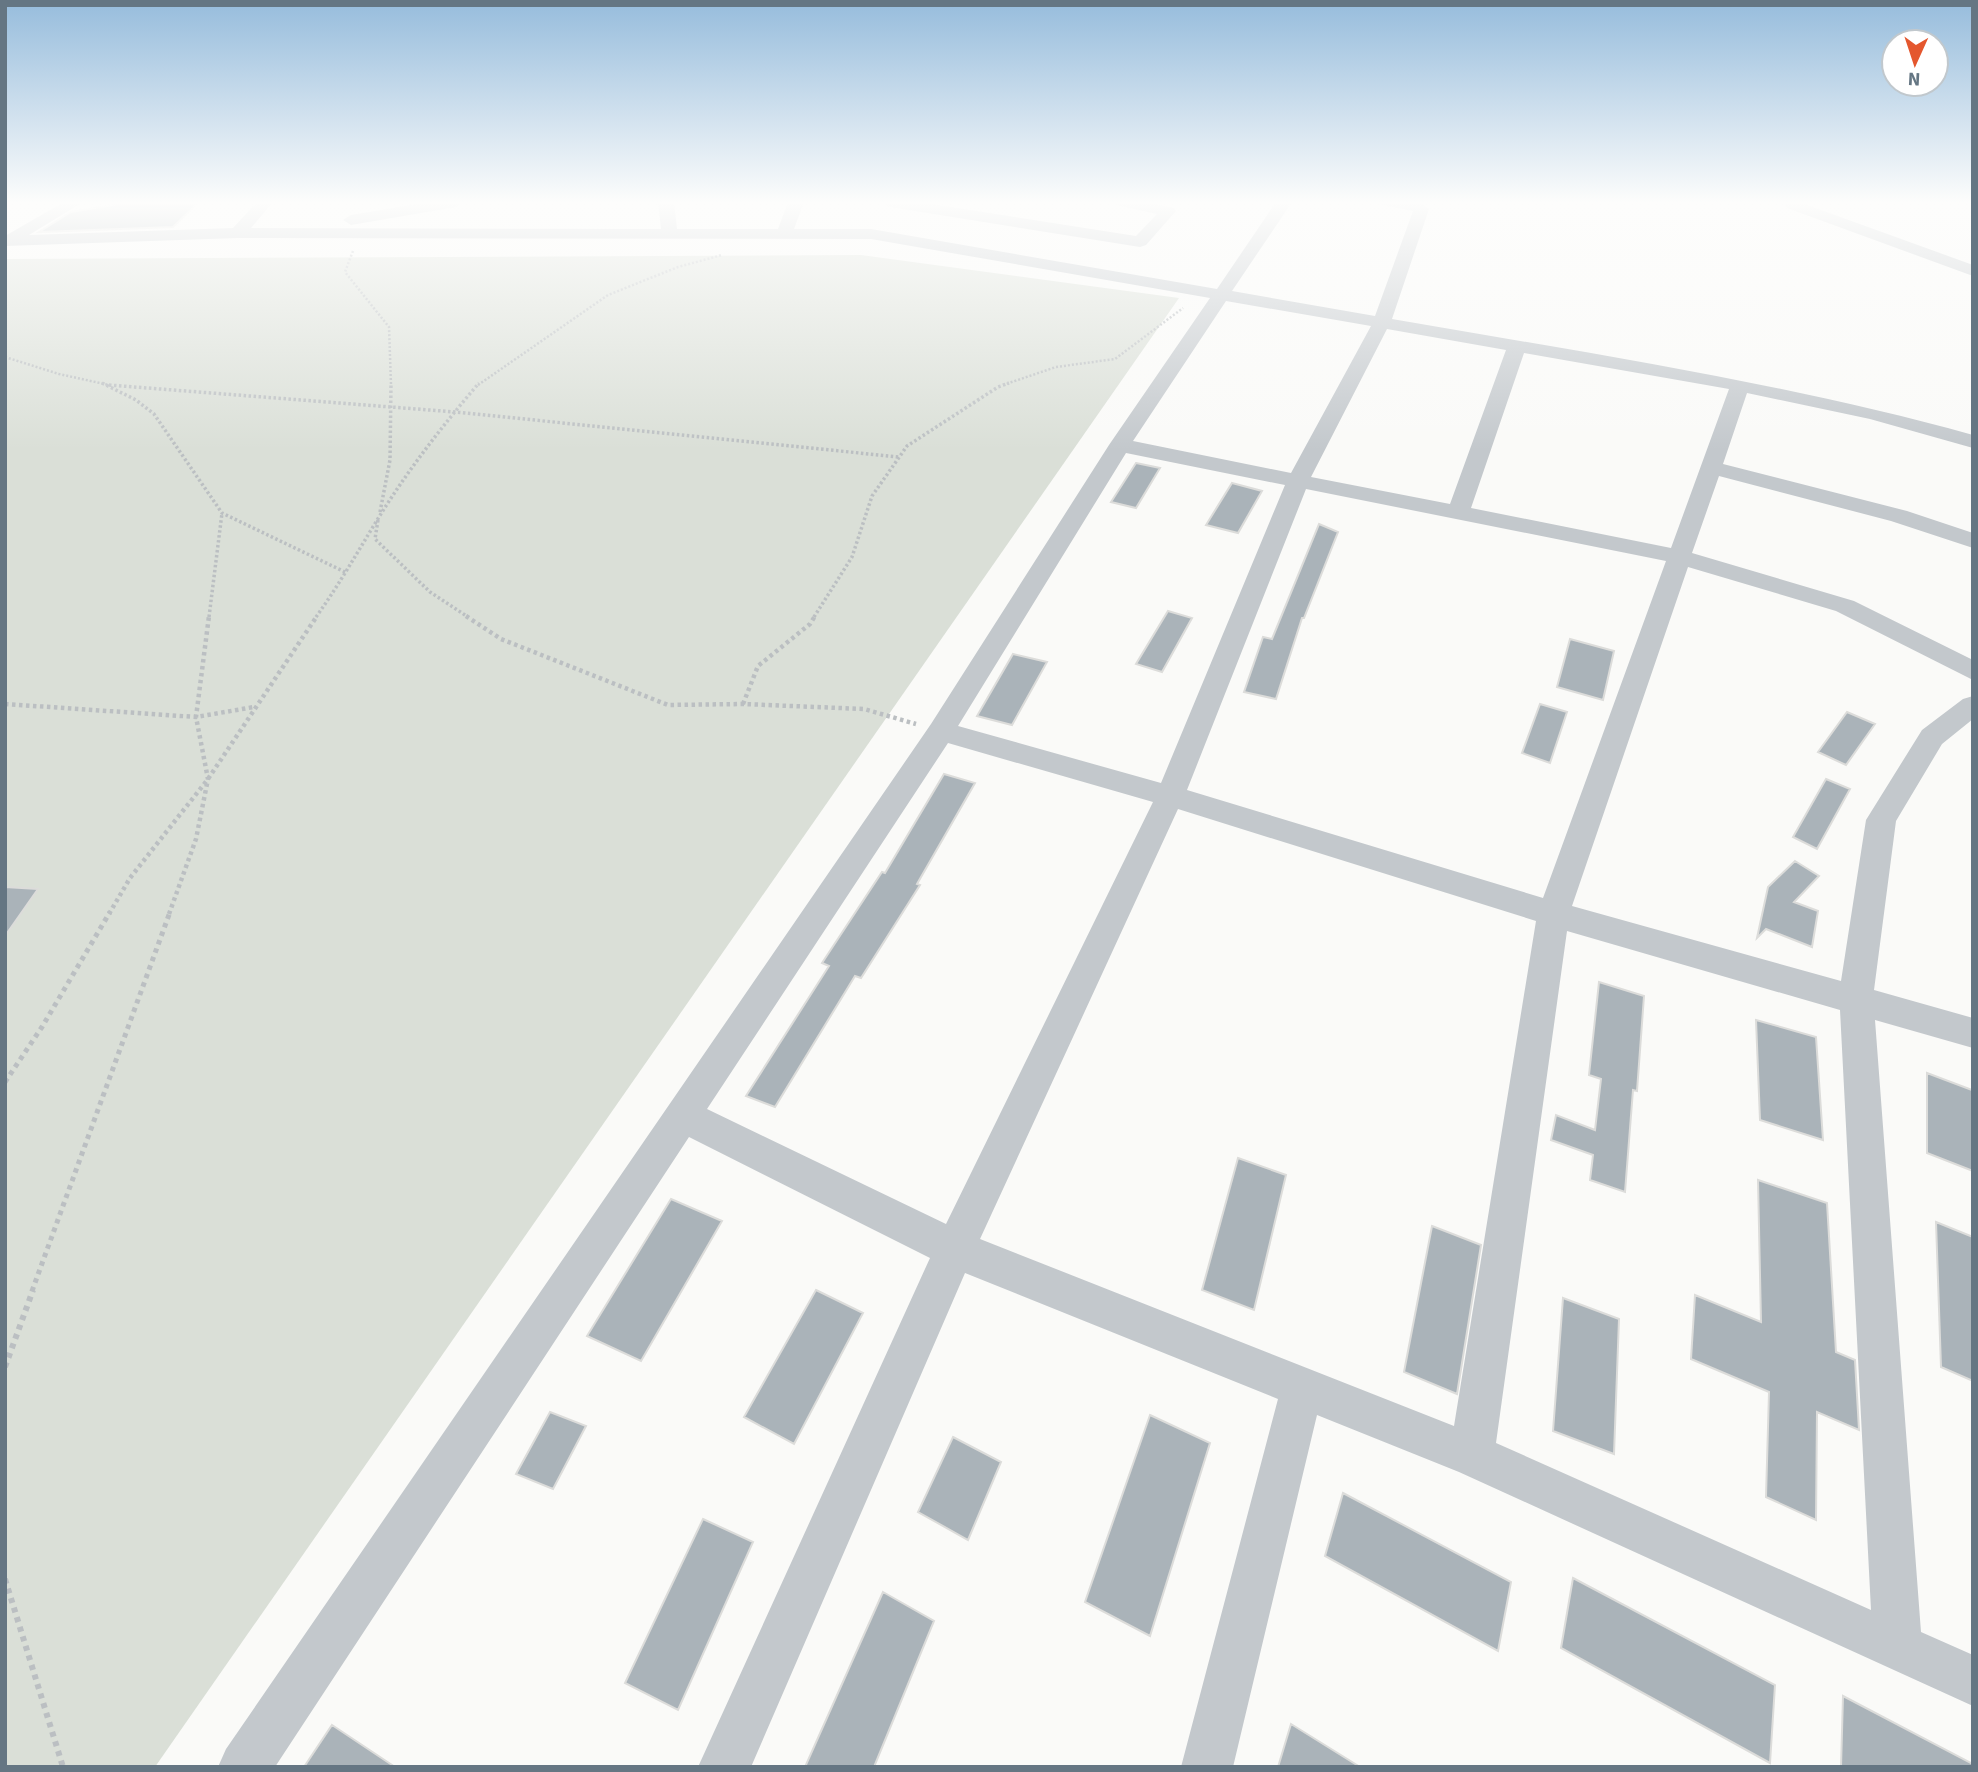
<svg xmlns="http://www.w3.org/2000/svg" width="1978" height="1772" font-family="'Source Sans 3',sans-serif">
  <rect width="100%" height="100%" fill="#fafaf8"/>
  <path fill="#dadfd7" d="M861,255L1179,298L155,1767H5V259Z"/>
  <path fill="#aab3b9" stroke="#dcdcda" stroke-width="2" d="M130,202L197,204L173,227L39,232L71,212Z
    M1136,463L1160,468L1136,508L1111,502Z
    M1232,483L1262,491L1238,533L1206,525Z
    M1319,524L1338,532L1304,618H1302L1276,699L1244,692L1263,637L1272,639Z
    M1168,611L1192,618L1162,672L1136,664Z
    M1570,639L1614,651L1603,700L1557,687Z
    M1013,654L1047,662L1012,725L977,716Z
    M1540,704L1567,712L1550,763L1522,753Z
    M1847,712L1875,724L1846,765L1818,752Z
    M944,774L975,783L917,884L920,885L861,978L855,976L775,1107L746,1096L829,966L822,963L882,872L885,873Z
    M1826,779L1850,789L1817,849L1793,837Z
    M1795,861L1819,876L1794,902L1818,911L1812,947L1766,929L1757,938L1768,887Z
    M5,887L38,889L5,936Z
    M1599,982L1644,996L1637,1091L1633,1090L1625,1192L1590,1180L1593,1155L1551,1140L1556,1115L1595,1130L1601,1079L1589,1075Z
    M1756,1020L1816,1037L1823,1140L1760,1120Z
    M1927,1073L1972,1090L1973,1171L1927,1153Z
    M1238,1158L1286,1175L1254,1310L1202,1290Z
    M1758,1180L1827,1203L1836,1352L1855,1360L1859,1430L1817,1412L1816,1520L1766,1497L1769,1392L1691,1359L1695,1295L1761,1322Z
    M671,1199L722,1221L641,1361L587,1336Z
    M1936,1222L1973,1237V1381L1941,1367Z
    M1432,1226L1481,1245L1457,1394L1404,1372Z
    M816,1290L863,1313L794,1444L744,1417Z
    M1563,1298L1619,1319L1614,1454L1553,1431Z
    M550,1412L586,1426L553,1489L516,1474Z
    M1150,1415L1210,1443L1150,1636L1085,1602Z
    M953,1437L1001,1462L968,1540L918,1512Z
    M1343,1493L1511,1582L1498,1651L1325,1556Z
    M703,1519L753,1542L678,1710L625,1683Z
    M1573,1578L1775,1685L1770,1763L1561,1648Z
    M883,1592L934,1621L874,1767H805Z
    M1843,1696L1973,1764V1767H1841Z
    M1291,1724L1360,1767H1278Z
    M332,1725L395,1767H304Z"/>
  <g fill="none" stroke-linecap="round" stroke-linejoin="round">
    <path stroke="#bbbfc2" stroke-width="2.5" stroke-dasharray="2 2" stroke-linecap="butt" d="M353,251L345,272L389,327L391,385
      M5,357L59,374L109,385
      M478,385L608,295L678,267L722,255
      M1003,385L1056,367L1115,359L1183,308"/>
    <path stroke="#bbbfc2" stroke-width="3.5" stroke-dasharray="2.5 2.5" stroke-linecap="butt" d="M102,383L136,400L154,414L222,513L347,573
      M109,385L455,412L899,457
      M380,512L390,460L391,383
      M378,520L375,539L430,592L468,617
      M209,617L222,513
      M316,617C339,585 358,551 379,517C408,470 443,425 479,383
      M814,617L852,557L872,496L907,446L998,387L1009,383"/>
    <path stroke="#bbbfc2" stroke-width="4.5" stroke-dasharray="3.5 3.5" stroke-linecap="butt" d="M466,616L501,639L668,705L743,704L864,709L916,724
      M5,704L196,717L254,707
      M743,704L758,666L810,624L815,616
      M109,914L130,878L208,779L317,616
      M169,914L196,839L208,779L196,717L209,616"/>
    <path stroke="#bbbfc2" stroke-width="5" stroke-dasharray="4.5 4.5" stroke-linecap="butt" d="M5,1082L42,1027L110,912
      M32,1291L170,912"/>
    <path stroke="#bbbfc2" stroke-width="6" stroke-dasharray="5 5" stroke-linecap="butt" d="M5,1367L33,1290
      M5,1579L63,1767"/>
    <path fill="#c3c8cc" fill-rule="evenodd" d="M64,202H83L29,235L233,228L257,202H273L251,228L661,229L658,202H674L677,229H778L788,202H804L794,229H871L1217,289L1276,202H1292L1232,291L1375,316L1413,211L1383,205L1380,202H1418L1429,209L1392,319C1587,353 1782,382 1973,435V448L1870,419L1747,393L1723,464L1907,511L1973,533V548L1891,521L1719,476L1692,553L1854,601L1973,660V680L1836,611L1688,567L1572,906L1841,981L1866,820L1922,730L1963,699L1973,696V719L1942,744L1896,821L1874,990L1973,1018V1048L1875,1020L1921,1632L1973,1655V1706L1459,1472L1317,1415L1233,1767H1181L1278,1399L965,1273L751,1767H698L930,1258L689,1137L275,1767H218L226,1749L931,724L1109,445L1210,298L871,239L238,238L5,246V236ZM1226,301L1371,326L1291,473L1133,441ZM1387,329L1506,350L1450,504L1311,477ZM1524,353L1729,389L1671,548L1471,508ZM1126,453L1285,485L1161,783L958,726ZM1306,489L1666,561L1543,898L1187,790ZM948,743L1153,802L946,1224L707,1109ZM1178,809L1536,921L1454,1426L980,1239ZM1567,931L1840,1010L1871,1610L1496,1443Z
      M429,202H464L456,207L351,225L343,220L351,215Z
      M882,202H919L1136,236L1157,214L1116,205L1113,202H1145L1174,208L1176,211L1146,245L1140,247L890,207Z
      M1787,202H1799L1973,265V276L1787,208L1785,205Z"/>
  </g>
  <linearGradient id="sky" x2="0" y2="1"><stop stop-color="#96bcdc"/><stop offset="0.45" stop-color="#fdfdfc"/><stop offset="1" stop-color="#fdfdfc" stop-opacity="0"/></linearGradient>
  <rect width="1978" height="450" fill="url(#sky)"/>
  <rect width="1978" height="1772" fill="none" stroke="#657683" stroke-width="14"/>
  <g transform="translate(1915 63) rotate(183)"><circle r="33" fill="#ffffff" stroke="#c1c8cd" stroke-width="2"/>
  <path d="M0-5L12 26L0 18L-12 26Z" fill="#e4572e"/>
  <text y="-10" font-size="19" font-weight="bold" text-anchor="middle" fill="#657683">N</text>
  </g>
</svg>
